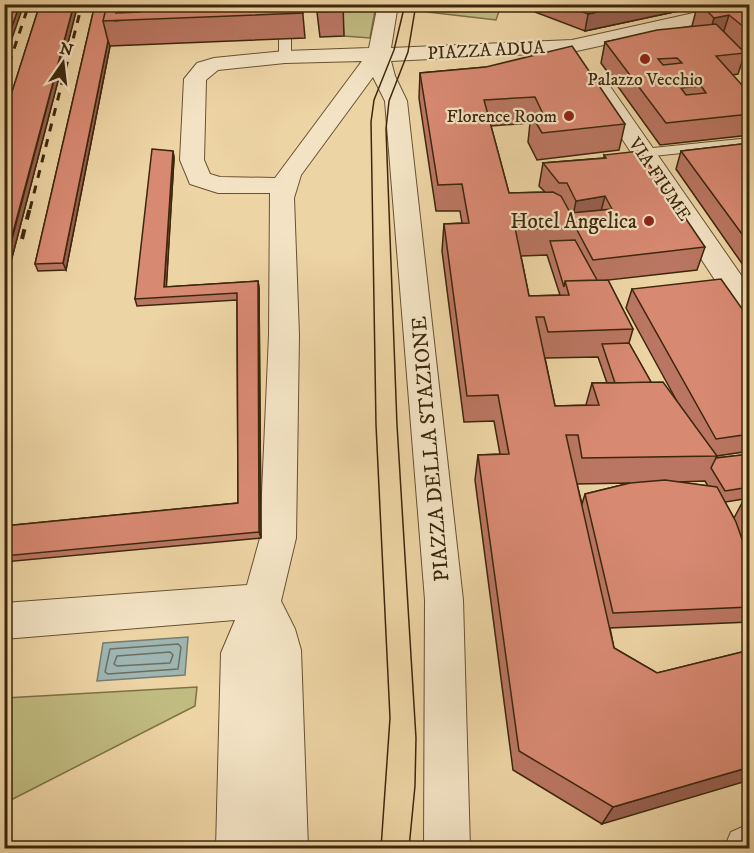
<svg xmlns="http://www.w3.org/2000/svg" width="754" height="853" font-family="'IM FELL DW Pica',serif">
  <rect width="100%" height="100%" fill="#edd4a4"/>
  <filter id="stains"><feTurbulence type="fractalNoise" baseFrequency=".00333" numOctaves="4"/><feColorMatrix values="0 0 0 0 .2 0 0 0 0 .09 0 0 0 0 .02 0 0 0 .5 -.17"/></filter>
  <radialGradient id="worn" r=".72"><stop offset=".6" stop-color="#630" stop-opacity="0"/><stop offset="1" stop-color="#630" stop-opacity=".3"/></radialGradient>
  <path fill="#c0bb81" stroke="#7e7146" stroke-width="1.5" d="M472,4L500,8L496,20L428,12V5Z
    M341,5H376L370,38L344,36Z
    M197,687L195,706L5,803V698Z"/>
  <path fill="#9eb5b2" stroke="#777c6f" stroke-width="1.5" d="M188,637L185,675L97,681L103,643Z"/>
  <g fill="none" stroke-linecap="round" stroke-linejoin="round">
    <path stroke="#6d6e5e" stroke-width="1.5" d="M178,644L181,647L178,669L108,674L105,672L110,649Z
      M170,652L173,655L170,663L117,666L114,664L117,656Z"/>
    <g stroke="#685231" stroke-width="2">
      <path id="lane" d="M285,35L291,38V57L285,61L279,57V38Z
        M750,138V146L643,157L636,153L643,149Z"/>
    </g>
    <g stroke="#685231" stroke-width="2">
      <path id="street" d="M378,4H398L391,48L572,40L734,4H750V13L572,52L391,61L395,76L407,101L463,600L470,848H424L425,600L385,101L373,77L301,175L294,198L299,335L296,538L281,601L295,629L301,650L308,848H216L221,653L235,620L4,639V603L247,585L260,538L269,335L270,193H218L190,184L180,160L184,79L197,63L214,58L285,51L369,48ZM362,61L275,178L220,177L210,174L204,160L206,80L218,70L285,63Z
        M599,80L607,82L750,288V321L740,318L588,87L591,82Z
        M747,825H750V848H724L731,832Z"/>
    </g>
    <use href="#lane" fill="#f3e3c4" fill-rule="evenodd"/>
    <use href="#street" fill="#f3e3c4" fill-rule="evenodd"/>
    <path stroke="#3c270b" stroke-width="1.5" d="M381,848L390,718L376,425L371,122L374,100L394,50L405,4
      M409,848L415,786L416,738L397,425L386,129L389,101L408,52L416,4"/>
    <path stroke="#3c270b" stroke-width="3" stroke-dasharray="8 8" stroke-linecap="butt" d="M4,79L29,4
      M30,209L82,4"/>
    <path stroke="#3c270b" stroke-width="4" stroke-dasharray="10 10" stroke-linecap="butt" d="M22,239L30,207"/>
  </g>
  <path fill="#ba7662" stroke="#3c270b" stroke-width="1.5" fill-rule="evenodd" d="M40,4H78L8,273L4,274V117Z
    M95,4H302L305,38L110,46L66,270L38,271L35,264Z
    M316,4H343L344,36L320,37Z
    M536,4H750V58L746,56H744L738,74L732,75L750,94V135L660,145L601,63L605,42L692,26L697,7L585,31L535,12Z
    M486,67L625,124L619,150L537,160L528,142L530,123L491,126L509,193L545,192L539,186L543,163L604,158V155L705,247L697,270L608,280L633,329L629,343L651,382L679,405L626,308L632,289L750,320V451L717,456L716,458L750,454V498L725,502L734,518L742,503L750,515V555L744,546L750,562V622L610,628L614,648L657,673L750,650L602,824L513,770L475,480L478,455L500,454L494,421L464,422L442,251L444,224L462,223L460,211H436L419,98L420,73ZM547,255L560,295L529,296L521,256ZM598,357L607,383H592L586,405L555,406L545,358ZM705,481L708,486L677,482ZM630,483L585,494L582,504L577,484Z
    M750,143V264L743,265L676,169L681,151Z
    M173,151L174,158L166,287L258,281L259,288L261,538L4,562V526L238,503L237,300L137,306L135,299Z"/>
  <path fill="#976050" stroke="#3c270b" stroke-width="1.5" d="M20,4H24L4,61V48Z
    M74,4H78L8,273L5,266Z
    M115,4H121L124,20L115,21Z
    M632,4H698L697,7L585,31L588,14Z
    M729,15L721,40L707,43L714,18Z
    M750,32V44L746,56H744L745,53H742Z
    M108,41L110,46L66,270L63,263Z
    M173,151L174,158L166,294L164,287Z
    M605,196L599,219L572,221L576,201Z
    M258,281L259,288L261,538L259,532Z
    M750,767V780L602,824L613,807Z"/>
  <path fill="#d88972" stroke="#3c270b" stroke-width="1.5" fill-rule="evenodd" d="M4,4H20L4,48Z
    M40,4H74L4,266V117Z
    M95,4H107L103,21L108,41L63,263L35,264Z
    M107,4H118L116,13L140,12L142,4H302L303,13L103,21Z
    M318,4H343L344,11L319,12Z
    M562,4H632L588,14Z
    M700,4H744L750,9V32L729,15L714,18Z
    M750,4V9L744,5V4Z
    M716,24L745,53L716,56L750,94V114L666,123L605,42L657,30ZM677,58L682,63L663,65L658,59ZM701,86L706,93L686,95L681,88Z
    M572,46L625,124L542,133L532,116L543,114L535,97L484,100L509,193L553,192L561,196L578,227L524,229L520,213H512L529,296L569,295L565,281L608,280L633,329L548,332L544,317H536L555,406L599,405L592,383L663,382L717,456L582,458L578,435H566L614,648L657,673L750,650V767L613,807L519,751L478,455L509,454L498,395L467,396L444,224L469,223L462,184L438,185L420,73L486,67Z
    M750,143V245L681,151Z
    M152,149L173,151L164,287L258,281L259,532L4,556V526L238,503L237,293L135,299Z
    M640,151L705,247L593,260L577,230L578,227L571,213L612,209L605,196L576,201L567,183H559L543,163L606,158L604,155Z
    M575,240L597,280L565,281L564,287L550,241Z
    M721,279L750,320V434L716,439L632,289Z
    M629,343L651,382L615,383L602,344Z
    M750,454V487L725,491L711,468L716,458Z
    M665,480L717,487L736,522L750,562V607L613,613L585,494L630,483Z
    M750,502V515L742,503Z"/>
  <g fill="#8f2418" stroke="#f3e3c4" stroke-width="2">
    <circle cx="645" cy="59" r="6"/>
    <circle cx="569" cy="116" r="6"/>
    <circle cx="649" cy="221" r="6"/>
  </g>
  <g text-anchor="middle" stroke-width="4.5" stroke-linejoin="round" paint-order="stroke">
    <g font-size="18" fill="#3c270b" stroke="#f3e3c4">
      <text transform="translate(486 50) rotate(-3)" y="6">PIAZZA ADUA</text>
      <text transform="translate(660 179) rotate(56)" y="6">VIA FIUME</text>
    </g>
    <g font-size="18" fill="#3c270b" stroke="#f3e3c4">
      <text x="645" y="85">Palazzo Vecchio</text>
      <text x="557" y="122" text-anchor="end">Florence Room</text>
    </g>
    <g font-size="21" fill="#3c270b" stroke="#f3e3c4" text-anchor="end">
      <text x="637" y="228">Hotel Angelica</text>
    </g>
    <g font-size="21" fill="#3c270b" stroke="#f3e3c4">
      <text transform="translate(430 449) rotate(-95)" y="7">PIAZZA DELLA STAZIONE</text>
    </g>
  </g>
  <rect width="754" height="853" fill="none" stroke="#edd4a4" stroke-width="24"/>
  <rect x="6" y="6" width="742" height="841" fill="none" stroke="#3c270b" stroke-width="3"/>
  <rect x="12" y="12" width="730" height="829" fill="none" stroke="#3c270b" stroke-width="1.5"/>
  <g transform="translate(63 63) rotate(14)" stroke="#f3e3c4" stroke-width="4.5" paint-order="stroke">
  <path d="M0-4.5L10 22L0 15L-10 22Z" fill="#3c270b"/>
  <text y="-9" font-size="16" font-weight="bold" text-anchor="middle" fill="#3c270b">N</text>
  </g>
  <rect width="100%" height="100%" filter="url(#stains)"/>
  <rect width="100%" height="100%" fill="url(#worn)"/>
</svg>
